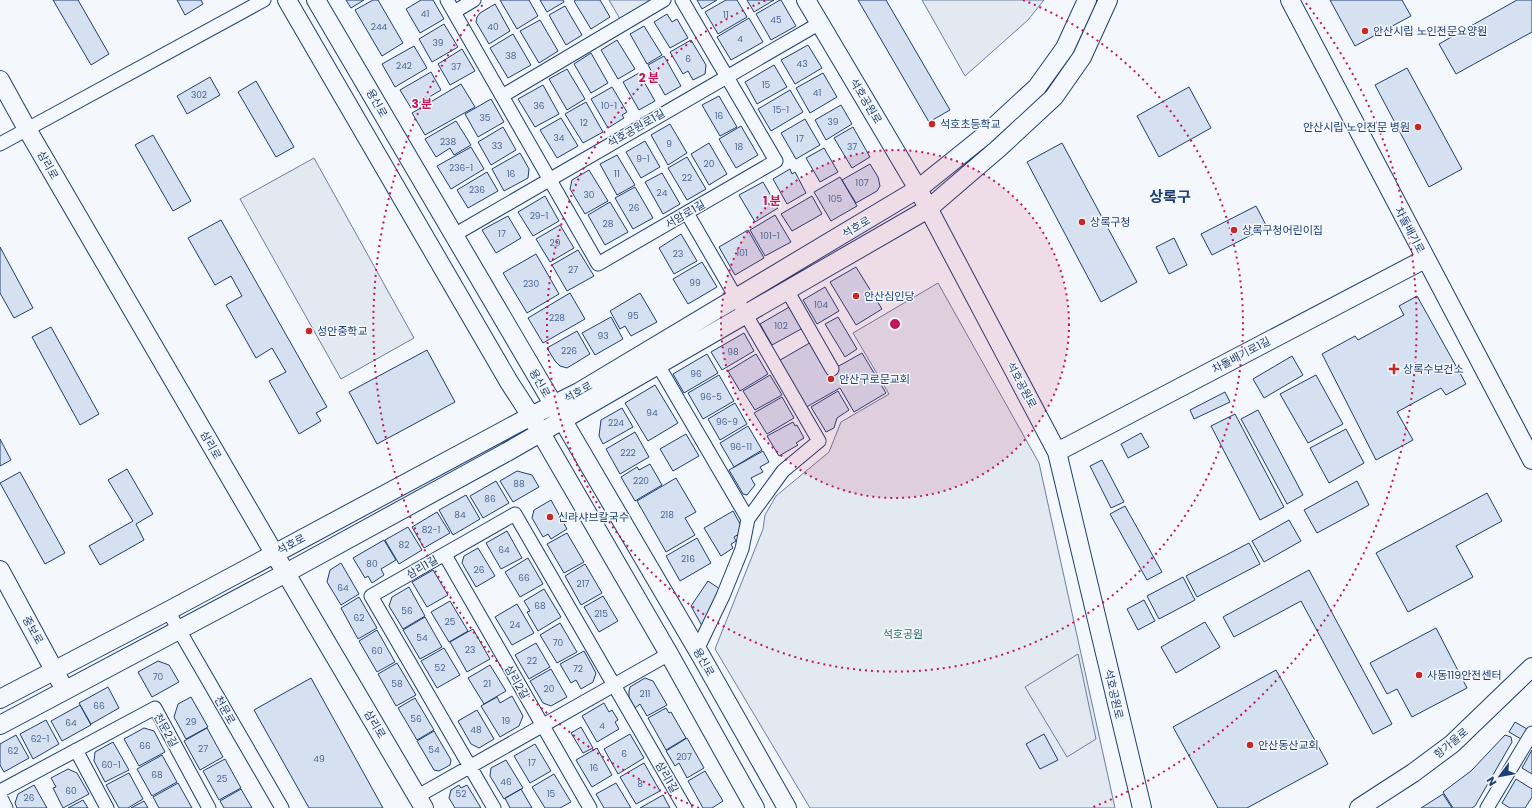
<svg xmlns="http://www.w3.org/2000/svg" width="1532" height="808" font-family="Poppins,'Noto Sans KR',sans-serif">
  <rect width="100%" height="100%" fill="#f4f7fb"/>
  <path fill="#e3e9f0" stroke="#687fa3" d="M609,0H652L620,19Z
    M922,0H1044L1028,20L965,76Z
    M314,158L414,338L341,379L240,199Z
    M938,283L1039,463L1115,808H810L715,649L763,529L765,515L776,496L829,452L841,422L889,394L853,333Z"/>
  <path fill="#e3e8f0" stroke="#687fa3" d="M1078,654L1096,739L1067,757L1025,687Z"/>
  <path fill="#d5e0f0" stroke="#1d3f73" d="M53,0H78L109,54L91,65Z
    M177,0H201L203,4L185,15Z
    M346,0H364L351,8Z
    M373,0H378L403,43L382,56L355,10Z
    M421,0H433L444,19L420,33L406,9Z
    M500,0H529L538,16L517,29Z
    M540,0H563L564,2L547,12Z
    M576,0H600L610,17L591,29L574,1Z
    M697,0H717L702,9Z
    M726,0H737L747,17L718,34L705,12Z
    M747,0H774L754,12Z
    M780,0H781L796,26L771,40L756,14Z
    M858,0H886L950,110L929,122Z
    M1330,0H1402L1411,16L1355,46Z
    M1517,0H1532V32L1456,74L1439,44Z
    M495,4L510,31L489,44L476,22L477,17L480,13Z
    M565,6L582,35L566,45L549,15Z
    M667,14L672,22L677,19L688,38L670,48L654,22Z
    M749,18L763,42L731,60L717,37Z
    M540,20L558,51L539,63L520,31Z
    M444,24L458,47L432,62L419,39Z
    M644,26L662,55L647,64L630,34Z
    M513,34L531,65L508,78L490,48Z
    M617,40L635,69L618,79L601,50Z
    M691,40L706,65L705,74L693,80L688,71L683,74L670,52Z
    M808,45L822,68L795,84L781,60Z
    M414,46L427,68L395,87L382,64Z
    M462,49L475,71L450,85L438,64Z
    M591,53L608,83L591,93L574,64Z
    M664,56L681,86L665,95L648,65Z
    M774,65L787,87L757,104L745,82Z
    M1407,68L1462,169L1429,187L1375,85Z
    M567,69L585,99L567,110L549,79Z
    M431,72L441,90L411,108L400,90Z
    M639,73L655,101L639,110L623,82Z
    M823,73L837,97L810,113L796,88Z
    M210,77L220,95L187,114L177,96Z
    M256,81L294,147L276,157L238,92Z
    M461,84L475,107L425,135L412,113Z
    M543,85L559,114L535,127L518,99Z
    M612,87L627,112L622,115L624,118L608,128L591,99Z
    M1189,87L1211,128L1159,157L1137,116Z
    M790,90L803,112L771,131L758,109Z
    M719,96L737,127L720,136L702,105Z
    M491,99L504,122L478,137L465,114Z
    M586,102L603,132L583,143L565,114Z
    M841,105L852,124L826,140L815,120Z
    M561,118L578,146L557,158L540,130Z
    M805,119L820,145L796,159L781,133Z
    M456,121L471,145L454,155L450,148L436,157L425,139Z
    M670,124L687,153L668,165L651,135Z
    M741,126L758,155L736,168L719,139Z
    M503,127L516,150L491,165L478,142Z
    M853,127L870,157L852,168L834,138Z
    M153,135L191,201L173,211L135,145Z
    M645,141L660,167L641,178L626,152Z
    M709,143L727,174L709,185L691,154Z
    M1062,143L1137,282L1101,302L1027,162Z
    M471,147L484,169L451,189L437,166Z
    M824,148L838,172L820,182L806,158Z
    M520,153L529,169L528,178L504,191L492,169Z
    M617,155L635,185L617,195L600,164Z
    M687,157L706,189L687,200L668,168Z
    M870,164L878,177L880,186L877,191L856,203L842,180Z
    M790,169L792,174L795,172L806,193L787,204L773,179Z
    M589,170L608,201L585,214L570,189L572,180Z
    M487,172L498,191L468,208L457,190Z
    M662,173L680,204L663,214L645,182Z
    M840,177L857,206L831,221L814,192Z
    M763,182L778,208L755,222L739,195Z
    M635,187L653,218L633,229L615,198Z
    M545,196L559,221L533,236L518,212Z
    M812,196L822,214L792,231L781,214Z
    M610,202L628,232L605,245L588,215Z
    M1256,206L1267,227L1212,255L1201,234Z
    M775,215L791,242L765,256L750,230Z
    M508,216L521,238L496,253L482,230Z
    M221,220L327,407L316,413L321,421L299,434L269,381L286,372L272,348L256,358L226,305L242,296L231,276L215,285L188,238Z
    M560,225L574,248L550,262L536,239Z
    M748,230L764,258L735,275L719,247Z
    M681,234L697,261L674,274L659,248Z
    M1174,238L1187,265L1169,274L1156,247Z
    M0,247L33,308L14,318L0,293Z
    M578,250L594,276L567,291L552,265Z
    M536,254L559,294L527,313L503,273Z
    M702,262L717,287L688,304L673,279Z
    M856,267L882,309L856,325L830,282Z
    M825,287L839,311L817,324L803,300Z
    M570,293L585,319L543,343L528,318Z
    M640,293L657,322L631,336L625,326L620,329L610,311Z
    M1417,296L1466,384L1446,395L1441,388L1397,412L1413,440L1376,460L1322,354L1355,336L1358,340L1404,315L1399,306Z
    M791,306L803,328L772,345L760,324Z
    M611,317L623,339L595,355L582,333Z
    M838,317L857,349L845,357L825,324Z
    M51,327L99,414L80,425L32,337Z
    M577,331L590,354L567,368L560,366L555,361L547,348Z
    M744,333L754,351L722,370L711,352Z
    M813,341L830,371L862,353L886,393L854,412L840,388L803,409L775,363Z
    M427,350L455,402L377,444L349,392Z
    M707,354L718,373L684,393L673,374Z
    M756,354L768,374L740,391L728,371Z
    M1292,356L1303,375L1264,398L1253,379Z
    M719,375L734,401L703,419L688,393Z
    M770,375L782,395L755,410L743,391Z
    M1316,375L1343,424L1308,443L1280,394Z
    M655,385L678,423L648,441L625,403Z
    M838,391L849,410L837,418L834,428L826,432L811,407Z
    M1225,392L1230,402L1194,419L1190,410Z
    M782,397L794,418L767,434L754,413Z
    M735,403L747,424L720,440L708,419Z
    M622,408L633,427L603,444L599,436L601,420Z
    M1258,410L1303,495L1287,504L1241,419Z
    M1235,414L1284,507L1260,520L1211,426Z
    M793,422L795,426L797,425L804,438L796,443L798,445L779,456L767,436Z
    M748,426L762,450L734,467L720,443Z
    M1346,429L1364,463L1329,483L1310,448Z
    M635,432L649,457L620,474L606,449Z
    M1141,433L1149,447L1128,458L1121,444Z
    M686,434L699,456L673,471L660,449Z
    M0,439L11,460L0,466Z
    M763,451L769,462L760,467L763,472L751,478L755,485L747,495L743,494L729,470Z
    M1102,460L1124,502L1111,508L1090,466Z
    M650,464L662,485L635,501L621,477L637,467L639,470Z
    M127,469L153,514L136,524L144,540L100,565L89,546L133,521L108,480Z
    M517,471L532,475L539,487L513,502L500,481Z
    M20,472L65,553L45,564L0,483Z
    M676,478L696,512L685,518L695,535L666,552L637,501Z
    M496,481L509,503L483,518L470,496Z
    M1357,481L1369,505L1317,533L1304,510Z
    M1487,493L1502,521L1456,546L1473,577L1408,612L1376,553Z
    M466,495L480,519L453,535L439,510Z
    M551,500L567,529L551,539L548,534L543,537L532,518L534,510Z
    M1125,506L1162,572L1147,580L1110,514Z
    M733,511L744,531L734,537L736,541L731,544L733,548L721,556L704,528Z
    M437,512L450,533L424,548L412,527Z
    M1289,520L1301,541L1264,562L1252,541Z
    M408,527L422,550L399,564L385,540Z
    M507,531L522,558L501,569L486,543Z
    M567,533L584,562L564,573L547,544Z
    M697,538L711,563L680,581L666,556Z
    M384,540L396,560L381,569L384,575L372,583L368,576L365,578L353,558Z
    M1249,543L1260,564L1197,597L1186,576Z
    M478,548L495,576L476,587L462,563L464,556Z
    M528,558L543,584L520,597L505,572Z
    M341,563L359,594L341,605L327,582L330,570Z
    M585,564L602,593L581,605L565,576Z
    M433,570L448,595L427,607L412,582Z
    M1309,570L1392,724L1373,734L1301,601L1234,637L1223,617Z
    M1183,577L1195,600L1159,619L1147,596Z
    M708,581L720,589L702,626L691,606Z
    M409,587L425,616L403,629L389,606L392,597Z
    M544,589L561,617L538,631L527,612L530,611L524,601Z
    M603,596L618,621L599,632L584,607Z
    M359,597L377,628L358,639L341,608Z
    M1144,600L1155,621L1138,630L1127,609Z
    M450,601L468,631L449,642L431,612Z
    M517,604L534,633L512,645L495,617Z
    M425,617L442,647L420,659L403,630Z
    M1205,622L1220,647L1176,673L1161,647Z
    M560,623L577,652L557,663L540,635Z
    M1436,628L1467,688L1412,717L1397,689L1387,694L1370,663Z
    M473,629L490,659L467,672L450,642Z
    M377,630L395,662L377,672L359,641Z
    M536,643L550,667L529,679L515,655Z
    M444,648L460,675L437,688L421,661Z
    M584,651L596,673L593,682L581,689L576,680L571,683L560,664Z
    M158,661L169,665L179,682L152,697L138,672Z
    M397,663L416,695L396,706L378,674Z
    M490,665L506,691L484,704L468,678Z
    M551,669L567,697L551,706L543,703L530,681Z
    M1276,670L1328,764L1247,808H1218L1173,727Z
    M311,678L383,808H309L254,710Z
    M645,678L653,681L667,705L647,716L640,704L635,708L629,697V691L630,687Z
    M108,687L119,708L91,724L79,703Z
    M512,696L523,716L519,726L500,737L481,706L497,697L500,703Z
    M191,697L208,727L186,739L174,717L178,704Z
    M415,698L434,730L417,740L398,708Z
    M604,703L609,712L612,710L618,720L615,722L619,729L597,742L582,716Z
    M80,705L91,725L62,741L51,721Z
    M666,708L669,713L671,712L686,738L666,750L648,718Z
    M477,710L494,739L479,748L471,744L458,721Z
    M46,720L59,744L33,759L20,734Z
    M1515,722L1527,729L1521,739L1509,732Z
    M581,727L593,748L583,753L571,733Z
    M144,728L154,731L165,752L139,766L124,739Z
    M207,728L223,757L200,770L184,741Z
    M434,731L451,760L450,765L439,771L434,770L417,741Z
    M630,734L644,758L618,774L604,749Z
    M1044,734L1058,760L1040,769L1026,744Z
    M16,735L29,758L4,772L0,765V744Z
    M1505,735L1511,737L1512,742L1475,806L1472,808H1453L1443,792L1471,771Z
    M687,738L704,768L687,778L679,763L675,766L666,751Z
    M113,742L129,770L105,782L94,761L95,752Z
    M535,744L551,771L530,783L514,756Z
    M597,748L612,775L592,787L576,760Z
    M1532,750V774L1522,768Z
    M162,755L177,782L152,796L137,769Z
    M225,759L241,788L219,800L203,771Z
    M506,760L523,788L504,799L490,776L491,768Z
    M644,763L660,791L636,804L620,777Z
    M68,769L77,773L89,794L63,808L53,788L56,787L51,778Z
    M705,771L723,801L712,808H703L688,781Z
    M129,773L143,799L128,808H119L106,785Z
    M554,774L571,802L560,808H545L532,787Z
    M1516,779L1532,789V797L1525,808H1510L1502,803Z
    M178,783L192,808H159L153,797Z
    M616,783L631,808H604L596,794Z
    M34,785L47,808H17L15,803L18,794Z
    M459,785L461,788L467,785L481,808H455L449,798L451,790Z
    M241,789L252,808H224L220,801Z
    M521,789L532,808H510L505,798Z
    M1443,794L1452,808H1421Z
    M663,795L670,808H640Z
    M83,800L88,808H68Z
    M144,801L148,808H131Z"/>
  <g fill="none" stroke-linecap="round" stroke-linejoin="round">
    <g stroke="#1d3f73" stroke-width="15">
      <path id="street" d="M447,0L598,264L776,161L682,0
        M454,12L474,0
        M502,96L664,0
        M0,144L264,0
        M687,213L819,441L783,471L748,519L742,549L723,596L697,650
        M454,235L820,23
        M787,290L832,369
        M658,365L748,519
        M445,555L590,808
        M168,611L282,808
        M76,750L107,808
        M0,791L155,708L209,808
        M0,796L6,808
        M418,796L669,654
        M494,808L371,596L515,514L685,808
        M1487,808L1532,733"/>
    </g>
    <g stroke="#1d3f73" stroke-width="20">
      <path id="secondary" d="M287,0L509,382L531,416L669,654L755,808
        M316,0L701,656L787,808
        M806,0L918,189L1057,452L1142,808
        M1290,0L1532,460
        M0,80L27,129L274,553L424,808
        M1057,452L1425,259
        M0,570L60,681
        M0,699L168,611L531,416L579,392L918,189L984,136L1037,87L1065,48L1087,0
        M0,725L286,573L507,452L928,209L999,148L1054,97L1082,57L1108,0
        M1359,808L1413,773L1452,744L1532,667"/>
    </g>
    <use href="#street" stroke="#f4f7fb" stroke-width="13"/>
    <use href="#secondary" stroke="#f4f7fb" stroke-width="18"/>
  </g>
  <circle cx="895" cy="324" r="174" fill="#c2185b" fill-opacity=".12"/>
  <g fill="none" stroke="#c2185b" stroke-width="2" stroke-dasharray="2 4">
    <circle cx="895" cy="324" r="174"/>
    <path d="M1023 0A348 348 0 1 1 767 0"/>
    <path d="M699 808A522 522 0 0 1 484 3M1306 3A522 522 0 0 1 1091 808"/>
  </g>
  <g fill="#c62828" stroke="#f4f7fb" stroke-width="1.5">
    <circle cx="1365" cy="31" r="4"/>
    <circle cx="932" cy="124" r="4"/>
    <circle cx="1418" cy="127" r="4"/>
    <circle cx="1082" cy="222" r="4"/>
    <circle cx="1234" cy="230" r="4"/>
    <circle cx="856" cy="296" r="4"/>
    <circle cx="309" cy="331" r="4"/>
    <path d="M1392 363h4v4h4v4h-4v4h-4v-4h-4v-4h4z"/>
    <circle cx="831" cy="379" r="4"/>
    <circle cx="550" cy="517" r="4"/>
    <circle cx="1419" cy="675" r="4"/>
    <circle cx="1250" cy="745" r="4"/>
  </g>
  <g text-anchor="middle" stroke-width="3" stroke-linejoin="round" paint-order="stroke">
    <g font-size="9" fill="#4b6792">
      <text x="425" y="17">41</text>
      <text x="726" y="18">11</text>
      <text x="776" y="23">45</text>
      <text x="379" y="30">244</text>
      <text x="493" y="30">40</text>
      <text x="740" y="42">4</text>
      <text x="438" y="46">39</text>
      <text x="511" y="59">38</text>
      <text x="688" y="62">6</text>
      <text x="802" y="67">43</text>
      <text x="404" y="69">242</text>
      <text x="456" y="70">37</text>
      <text x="766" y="88">15</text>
      <text x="817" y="96">41</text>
      <text x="199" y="98">302</text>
      <text x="539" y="109">36</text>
      <text x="609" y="109">10-1</text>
      <text x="781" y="113">15-1</text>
      <text x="719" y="119">16</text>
      <text x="485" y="121">35</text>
      <text x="833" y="125">39</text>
      <text x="584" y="126">12</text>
      <text x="559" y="141">34</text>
      <text x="800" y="142">17</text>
      <text x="448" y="145">238</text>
      <text x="669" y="147">9</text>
      <text x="497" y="149">33</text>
      <text x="739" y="150">18</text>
      <text x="852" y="150">37</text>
      <text x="643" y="162">9-1</text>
      <text x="709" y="167">20</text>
      <text x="461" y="171">236-1</text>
      <text x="511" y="177">16</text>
      <text x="617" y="177">11</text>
      <text x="687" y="181">22</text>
      <text x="862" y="186">107</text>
      <text x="477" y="193">236</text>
      <text x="662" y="196">24</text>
      <text x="589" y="198">30</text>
      <text x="835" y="202">105</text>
      <text x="634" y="211">26</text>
      <text x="539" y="219">29-1</text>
      <text x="608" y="227">28</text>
      <text x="502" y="237">17</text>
      <text x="770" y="239">101-1</text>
      <text x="555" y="246">29</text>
      <text x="742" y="256">101</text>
      <text x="678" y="257">23</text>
      <text x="573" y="273">27</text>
      <text x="695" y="286">99</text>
      <text x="531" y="287">230</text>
      <text x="821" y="308">104</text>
      <text x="633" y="319">95</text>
      <text x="557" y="321">228</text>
      <text x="781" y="329">102</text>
      <text x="603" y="339">93</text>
      <text x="569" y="354">226</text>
      <text x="733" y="355">98</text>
      <text x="696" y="377">96</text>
      <text x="711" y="400">96-5</text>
      <text x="652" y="416">94</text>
      <text x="727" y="425">96-9</text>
      <text x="616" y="426">224</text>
      <text x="741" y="450">96-11</text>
      <text x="628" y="456">222</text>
      <text x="641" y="484">220</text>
      <text x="519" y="487">88</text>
      <text x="490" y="502">86</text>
      <text x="460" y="518">84</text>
      <text x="667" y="518">218</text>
      <text x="431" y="533">82-1</text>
      <text x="404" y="548">82</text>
      <text x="504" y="553">64</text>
      <text x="688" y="562">216</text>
      <text x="372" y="567">80</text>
      <text x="479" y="573">26</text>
      <text x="524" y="581">66</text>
      <text x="583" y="587">217</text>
      <text x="343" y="591">64</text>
      <text x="540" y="609">68</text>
      <text x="407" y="614">56</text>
      <text x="601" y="617">215</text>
      <text x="359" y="621">62</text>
      <text x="450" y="625">25</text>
      <text x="515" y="628">24</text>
      <text x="422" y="641">54</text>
      <text x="558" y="646">70</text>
      <text x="470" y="653">23</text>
      <text x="377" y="654">60</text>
      <text x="532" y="664">22</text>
      <text x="440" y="671">52</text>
      <text x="578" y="672">72</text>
      <text x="158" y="680">70</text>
      <text x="397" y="687">58</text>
      <text x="487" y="687">21</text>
      <text x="549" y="692">20</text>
      <text x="645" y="697">211</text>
      <text x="99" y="709">66</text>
      <text x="416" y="722">56</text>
      <text x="506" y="724">19</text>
      <text x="191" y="725">29</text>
      <text x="71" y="726">64</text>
      <text x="602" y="729">4</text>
      <text x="476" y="733">48</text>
      <text x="40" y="742">62-1</text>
      <text x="145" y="749">66</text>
      <text x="203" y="752">27</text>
      <text x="434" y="753">54</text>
      <text x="13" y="754">62</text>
      <text x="624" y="757">6</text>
      <text x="684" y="760">207</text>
      <text x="319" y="762">49</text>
      <text x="532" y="766">17</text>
      <text x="111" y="768">60-1</text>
      <text x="594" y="771">16</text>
      <text x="157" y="778">68</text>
      <text x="222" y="782">25</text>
      <text x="506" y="785">46</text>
      <text x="640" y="787">8</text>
      <text x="71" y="794">60</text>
      <text x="461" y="797">52</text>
      <text x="551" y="797">15</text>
      <text x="29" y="801">26</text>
    </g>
    <g font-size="11" fill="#1d3f73" stroke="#f4f7fb" text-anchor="start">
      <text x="1373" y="35">안산시립 노인전문요양원</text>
      <text x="940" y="128">석호초등학교</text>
      <text x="1410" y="131" text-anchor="end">안산시립 노인전문 병원</text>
      <text x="1090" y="226">상록구청</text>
      <text x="1242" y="234">상록구청어린이집</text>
      <text x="864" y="300">안산심인당</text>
      <text x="317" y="335">성안중학교</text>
      <text x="1403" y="373">상록수보건소</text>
      <text x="839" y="383">안산구로문교회</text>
      <text x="558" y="521">신라샤브칼국수</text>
      <text x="1427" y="679">사동119안전센터</text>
      <text x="1258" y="749">안산동산교회</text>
    </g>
    <g font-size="11" fill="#1d3f73" stroke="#f4f7fb">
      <text transform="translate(866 101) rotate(59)" y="4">석호공원로</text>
      <text transform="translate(377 103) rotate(60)" y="4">용신로</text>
      <text transform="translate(636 128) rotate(-30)" y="4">석호공원로1길</text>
      <text transform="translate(48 165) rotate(60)" y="4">삼리로</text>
      <text transform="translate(685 214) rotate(-30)" y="4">서암로1길</text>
      <text transform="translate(856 227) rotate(-31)" y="4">석호로</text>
      <text transform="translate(1410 230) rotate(62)" y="4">차돌배기로</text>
      <text transform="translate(1241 355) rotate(-28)" y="4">차돌배기로1길</text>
      <text transform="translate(540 383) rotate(60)" y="4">용신로</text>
      <text transform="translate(1022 385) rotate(62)" y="4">석호공원로</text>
      <text transform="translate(578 392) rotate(-29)" y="4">석호로</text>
      <text transform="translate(211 445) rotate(60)" y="4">삼리로</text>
      <text transform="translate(291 544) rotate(-28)" y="4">석호로</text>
      <text transform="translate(422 567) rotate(-30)" y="4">삼리1길</text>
      <text transform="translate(33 630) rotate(61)" y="4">중보로</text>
      <text transform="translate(704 662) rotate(60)" y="4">용신로</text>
      <text transform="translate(517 682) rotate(60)" y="4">삼리2길</text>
      <text transform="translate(1114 694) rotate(77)" y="4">석호공원로</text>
      <text transform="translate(225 710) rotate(60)" y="4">천문로</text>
      <text transform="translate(375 724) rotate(59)" y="4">삼리로</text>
      <text transform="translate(166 730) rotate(61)" y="4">천문2길</text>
      <text transform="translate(1451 743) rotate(-40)" y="4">항가울로</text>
      <text transform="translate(667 777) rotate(60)" y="4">삼리1길</text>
    </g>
    <g font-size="11" fill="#2c6c60" stroke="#f4f7fb">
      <text x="903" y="638">석호공원</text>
    </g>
    <g font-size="15" font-weight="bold" fill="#1d3f73" stroke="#f4f7fb">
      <text x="1170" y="202">상록구</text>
    </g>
  </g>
  <circle cx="895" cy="324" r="6" fill="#c2185b" stroke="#f4f7fb" stroke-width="2"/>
  <g font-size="12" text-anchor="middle" font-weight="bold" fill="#c2185b" stroke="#f4f7fb" stroke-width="3" stroke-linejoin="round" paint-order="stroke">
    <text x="649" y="82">2 분</text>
    <text x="422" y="108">3 분</text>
    <text x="772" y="205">1 분</text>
  </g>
  <g transform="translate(1500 776) rotate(238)" stroke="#f4f7fb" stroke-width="3" paint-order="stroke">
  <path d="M0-3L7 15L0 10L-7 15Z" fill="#1d3f73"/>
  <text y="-6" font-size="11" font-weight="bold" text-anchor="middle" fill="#1d3f73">N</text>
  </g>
</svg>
